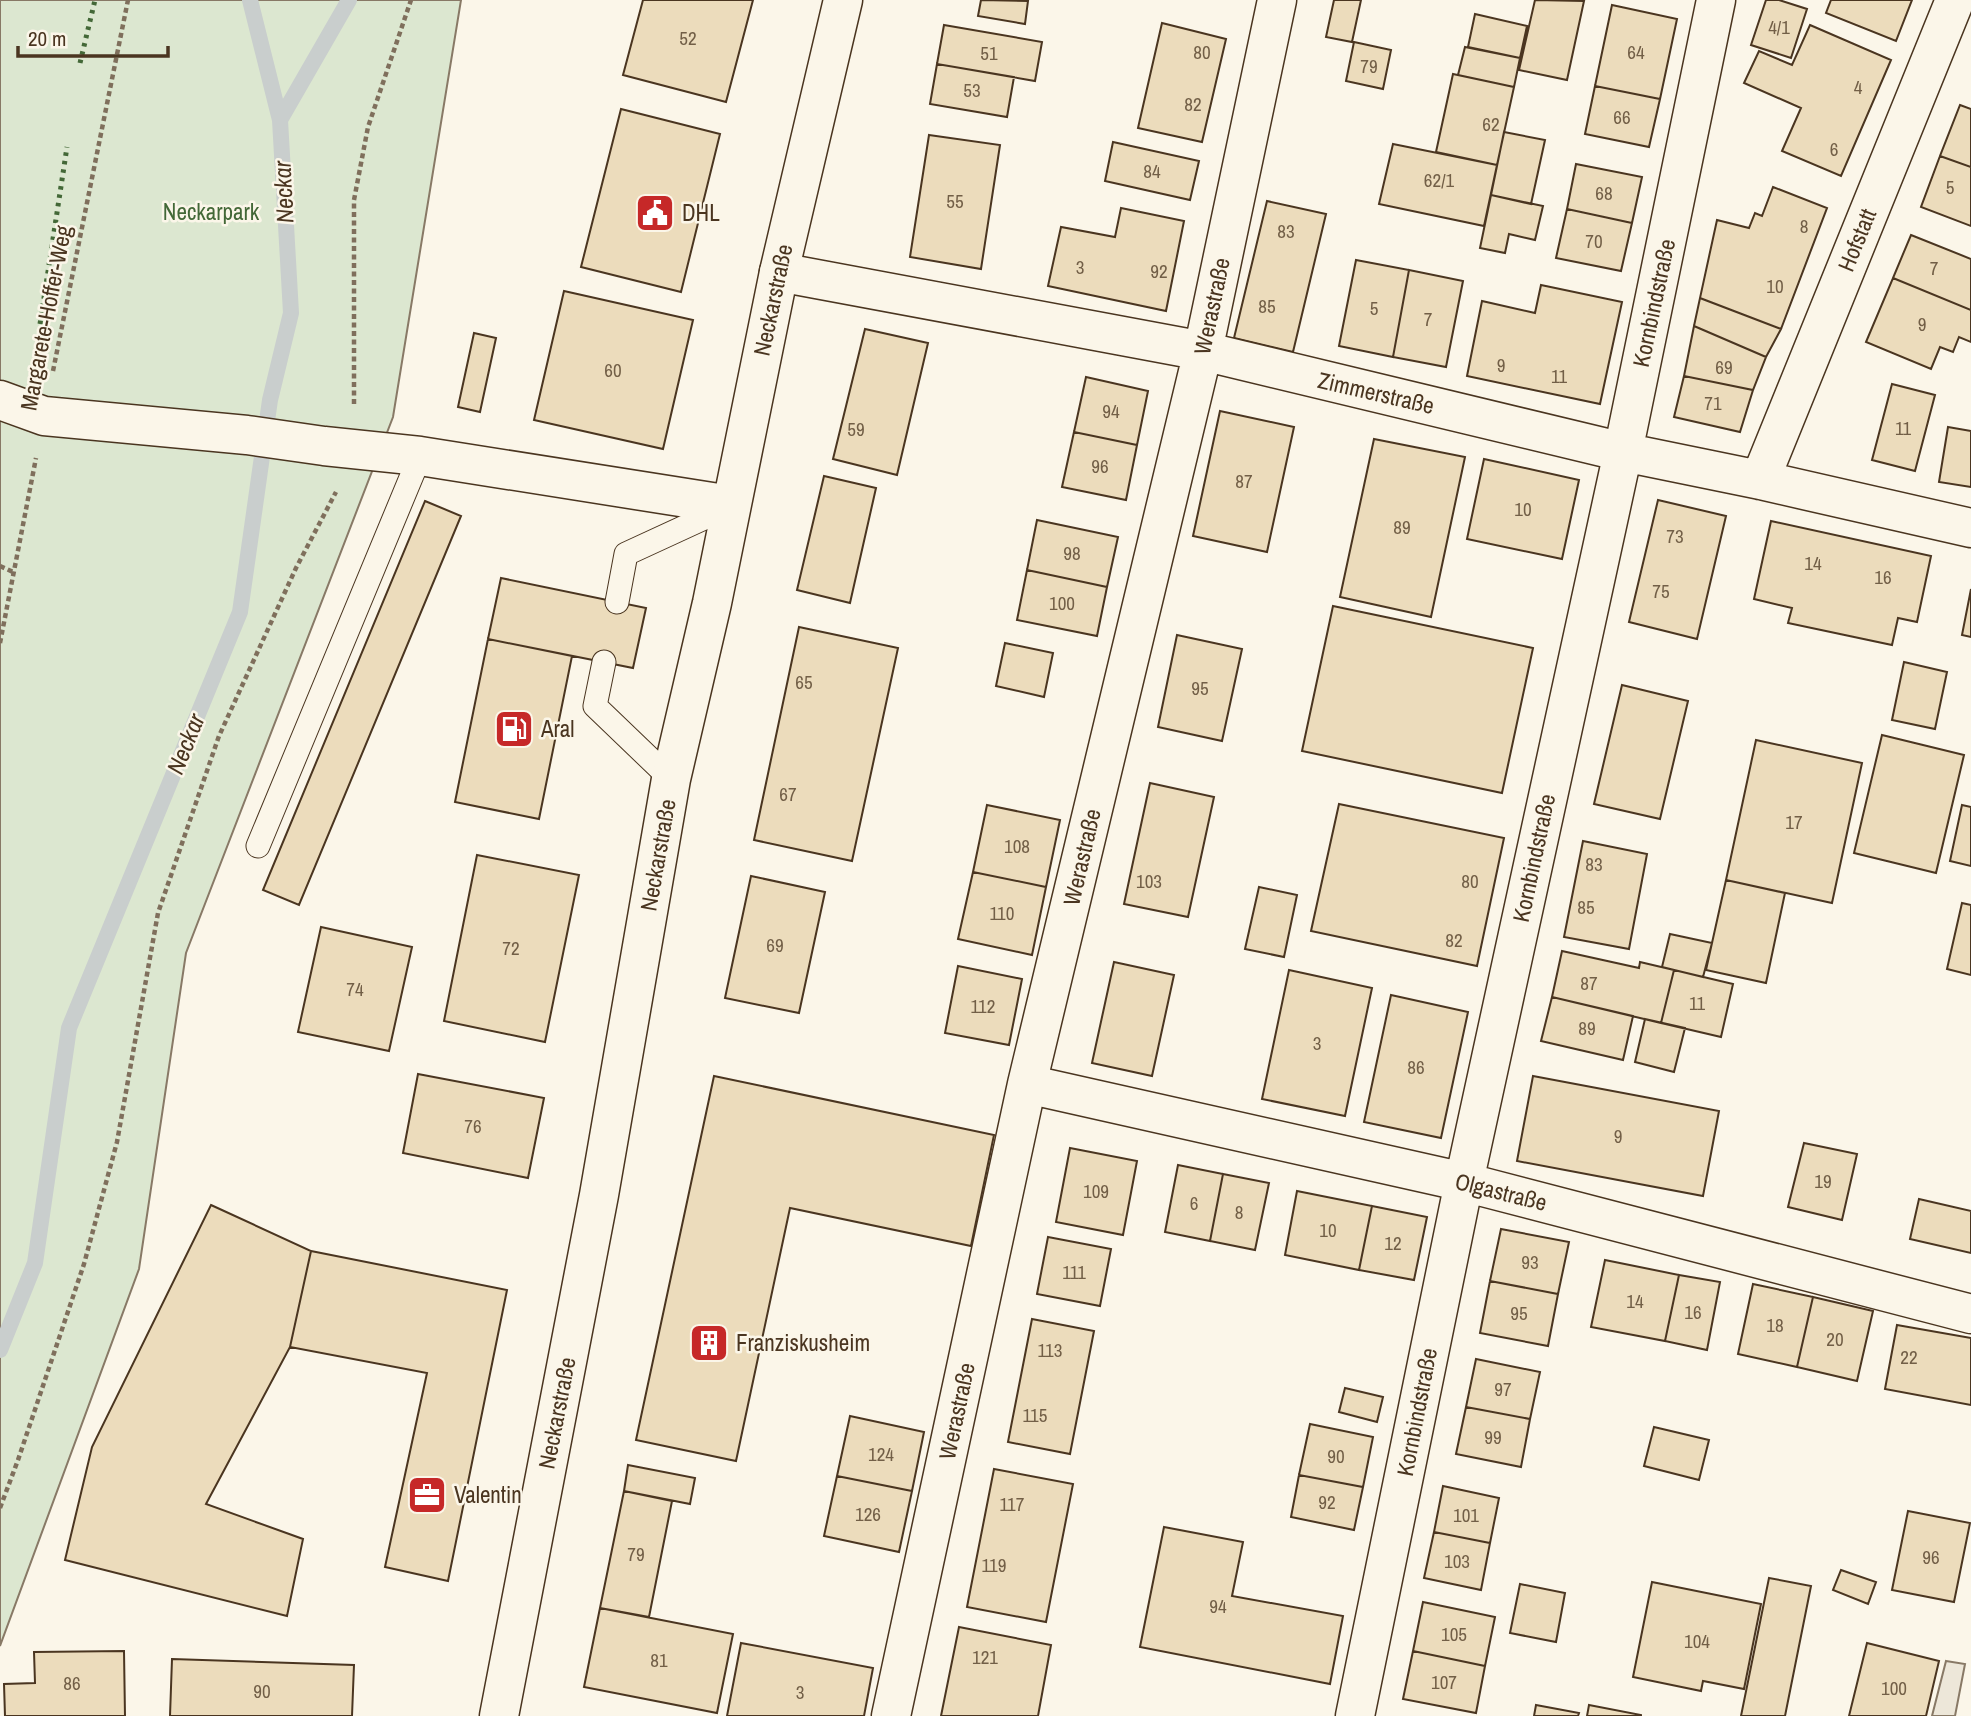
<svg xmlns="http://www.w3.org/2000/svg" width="1971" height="1716" font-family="'Archivo Narrow',sans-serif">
  <rect width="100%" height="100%" fill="#fbf6e9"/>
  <path fill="#dce7d0" stroke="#887966" stroke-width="2" d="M0,0H461L393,417L186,953L139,1269L0,1646Z"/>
  <path fill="#ede7d9" stroke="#887966" stroke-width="2" d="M1946,1661L1965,1664L1955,1716H1932Z"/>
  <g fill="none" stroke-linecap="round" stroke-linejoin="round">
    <path stroke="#c9cecd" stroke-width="16" d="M250,0L280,120
      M0,1350L35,1263L69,1028L240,612L270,400L291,313L280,120L349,0"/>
  </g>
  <path fill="#ecdcbc" stroke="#4a3520" stroke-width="2" d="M643,0H753L726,102L623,75Z
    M981,0L1028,1L1025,24L978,16Z
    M1334,0H1361L1352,42L1326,37Z
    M1535,0L1584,1L1567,80L1519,70Z
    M1766,0H1779L1807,9L1791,58L1751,45Z
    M1831,0H1912L1896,41L1826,13Z
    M1612,5L1677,19L1660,99L1595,86Z
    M1475,14L1527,26L1520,58L1468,47Z
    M1162,23L1226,39L1202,142L1138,128Z
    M944,25L1042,42L1035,81L937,64Z
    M1810,25L1891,60L1841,176L1782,151L1801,108L1744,83L1759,51L1792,65Z
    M1354,42L1391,50L1383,89L1346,81Z
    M1465,47L1520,58L1514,87L1458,75Z
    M937,64L1014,77L1007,117L930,104Z
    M1453,74L1514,87L1497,165L1436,152Z
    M1595,86L1660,99L1649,147L1585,134Z
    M1960,105L1971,109V167L1940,156Z
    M621,109L720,134L681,292L581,267Z
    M1504,132L1545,140L1531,204L1491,195Z
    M929,135L1000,145L981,269L910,257Z
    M1113,142L1199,161L1190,200L1105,181Z
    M1393,144L1497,165L1484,226L1379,204Z
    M1940,156L1971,167V226L1921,207Z
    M1576,164L1642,177L1632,223L1567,209Z
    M1773,187L1827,208L1781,329L1700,298L1717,220L1749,228L1755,213L1762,216Z
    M1491,195L1543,206L1535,240L1509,234L1505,253L1480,248Z
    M1267,201L1326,214L1293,352L1234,338Z
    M1121,208L1184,221L1166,311L1048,286L1061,227L1115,237Z
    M1567,209L1632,223L1621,271L1556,258Z
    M1911,235L1971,259V310L1893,278Z
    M1356,260L1409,270L1393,357L1339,346Z
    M1409,270L1463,281L1446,367L1393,357Z
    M1893,278L1971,310V342L1959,337L1953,352L1940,347L1931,369L1866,342Z
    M1541,285L1622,302L1600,404L1467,376L1482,301L1535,313Z
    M564,291L693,320L663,449L534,420Z
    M1700,298L1781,329L1766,357L1694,326Z
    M1694,326L1766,357L1753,390L1684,376Z
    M865,329L928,343L897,475L833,459Z
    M474,333L496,338L480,412L458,407Z
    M1684,376L1753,390L1740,432L1674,417Z
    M1086,377L1148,391L1137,445L1074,432Z
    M1892,384L1935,395L1915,471L1872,460Z
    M1220,411L1294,427L1267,552L1193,536Z
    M1948,427L1971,431V487L1939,482Z
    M1074,432L1137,445L1126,500L1062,487Z
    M1374,439L1465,457L1431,617L1340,597Z
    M1484,459L1579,480L1562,559L1467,539Z
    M824,476L876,488L850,603L797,590Z
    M1658,500L1726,516L1697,639L1629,622Z
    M425,501L461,516L299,905L263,890Z
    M1037,520L1118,537L1107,587L1027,570Z
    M1771,521L1931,556L1917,622L1898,618L1892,645L1788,623L1792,608L1754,599Z
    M1027,570L1107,587L1097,636L1017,620Z
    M501,578L646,608L633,668L488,639Z
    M1971,589V637L1962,635Z
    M1333,606L1533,648L1502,793L1302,751Z
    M799,627L898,648L852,861L754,840Z
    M1177,635L1242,649L1222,741L1158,727Z
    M488,639L572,656L539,819L455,802Z
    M1005,643L1053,653L1044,697L996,686Z
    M1904,662L1947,672L1935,729L1892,720Z
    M1622,685L1688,701L1660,819L1594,804Z
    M1882,735L1964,755L1936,873L1854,853Z
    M1756,740L1862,763L1832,903L1726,880Z
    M1150,783L1214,797L1188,917L1124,904Z
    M1339,804L1504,838L1477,966L1311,931Z
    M987,805L1060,820L1046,887L973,872Z
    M1962,805L1971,807V866L1950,861Z
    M1583,841L1647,854L1629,949L1564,937Z
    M477,855L579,875L545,1042L444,1021Z
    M973,872L1046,887L1032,955L958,939Z
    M751,876L825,892L799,1013L725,998Z
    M1726,880L1785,893L1766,983L1706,970Z
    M1259,887L1297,895L1284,957L1245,949Z
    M1962,903L1971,905V975L1947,969Z
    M321,927L412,947L389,1051L298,1032Z
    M1670,934L1712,943L1703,977L1662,967Z
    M1562,951L1639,968L1640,962L1674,970L1661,1023L1552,997Z
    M1114,962L1174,975L1152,1076L1092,1063Z
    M958,966L1022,979L1009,1045L945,1033Z
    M1289,970L1372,988L1345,1116L1262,1099Z
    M1674,970L1733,984L1721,1037L1661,1023Z
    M1391,995L1468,1012L1441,1138L1364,1122Z
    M1552,997L1633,1016L1623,1060L1541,1041Z
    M1645,1019L1685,1028L1674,1072L1635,1062Z
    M418,1074L544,1098L528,1178L403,1153Z
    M714,1076L994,1135L971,1246L790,1208L736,1461L636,1440Z
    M1533,1076L1719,1111L1703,1196L1517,1161Z
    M1804,1143L1857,1154L1842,1220L1788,1207Z
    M1070,1148L1137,1161L1123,1235L1056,1222Z
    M1178,1165L1223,1174L1210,1241L1165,1232Z
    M1223,1174L1269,1183L1255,1250L1210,1241Z
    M1297,1191L1372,1206L1359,1270L1285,1255Z
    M1919,1199L1971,1211V1210V1253L1910,1239Z
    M211,1205L311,1251L290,1347L206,1504L303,1539L287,1616L65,1560L92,1447Z
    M1372,1206L1427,1217L1414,1280L1359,1270Z
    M1501,1229L1569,1242L1558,1294L1490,1281Z
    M1048,1237L1111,1249L1100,1306L1037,1294Z
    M311,1251L507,1290L448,1581L385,1567L427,1373L290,1347Z
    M1605,1260L1679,1275L1665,1341L1591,1327Z
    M1679,1275L1720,1282L1707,1350L1665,1341Z
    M1490,1281L1558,1294L1548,1346L1480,1333Z
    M1753,1284L1813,1297L1797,1367L1738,1354Z
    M1813,1297L1873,1311L1857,1381L1797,1367Z
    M1032,1319L1094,1331L1070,1454L1008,1442Z
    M1897,1325L1971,1338V1405L1885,1389Z
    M1476,1359L1540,1372L1530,1419L1466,1407Z
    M1345,1388L1383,1397L1377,1422L1339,1412Z
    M1466,1407L1530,1419L1521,1467L1456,1454Z
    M850,1416L924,1432L912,1491L837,1476Z
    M1310,1424L1373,1437L1363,1487L1299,1475Z
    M1654,1427L1709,1440L1699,1480L1644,1466Z
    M628,1465L695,1478L690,1504L624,1491Z
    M994,1469L1073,1484L1046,1622L967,1607Z
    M1299,1475L1363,1487L1354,1530L1291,1517Z
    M837,1476L912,1491L899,1552L824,1536Z
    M1443,1486L1499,1498L1490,1543L1434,1532Z
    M624,1491L672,1501L649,1617L600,1608Z
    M1908,1511L1970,1523L1954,1602L1892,1590Z
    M1164,1527L1243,1542L1232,1596L1343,1616L1330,1684L1140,1647Z
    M1434,1532L1490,1543L1481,1590L1424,1578Z
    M1841,1570L1876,1582L1868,1604L1833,1590Z
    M1769,1578L1811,1586L1785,1716H1741Z
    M1652,1582L1761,1604L1744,1689L1703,1681L1701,1691L1633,1677Z
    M1520,1584L1565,1593L1556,1642L1510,1633Z
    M1423,1602L1495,1617L1485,1666L1413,1651Z
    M600,1608L733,1634L717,1713L584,1687Z
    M959,1627L1051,1645L1038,1716H941Z
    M741,1643L873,1668L864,1716H727Z
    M1867,1643L1939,1661L1926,1716H1849Z
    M124,1651L125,1716H5L4,1684L35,1683L34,1652Z
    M1413,1651L1485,1666L1476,1713L1403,1699Z
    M172,1659L354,1665L352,1716H170Z
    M1536,1705L1579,1713L1578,1716H1534Z
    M1589,1705L1641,1715V1716H1587Z"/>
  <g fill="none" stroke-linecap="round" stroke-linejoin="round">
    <g stroke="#4a3520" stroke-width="25">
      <path id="service" d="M617,602L626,554L728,507
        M604,662L595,706L671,779
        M258,846L420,456"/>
    </g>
    <g stroke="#4a3520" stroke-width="41">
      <path id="minor" d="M779,272L1203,351L1623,452L1760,480L1971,528
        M0,400L44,416L247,435L324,446L420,456L731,505
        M1760,480L1955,0
        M1027,1084L1464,1182L1971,1314
        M891,1716L1027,1084L1203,351L1277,0
        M1355,1716L1464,1182L1623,452L1716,0"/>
    </g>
    <g stroke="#4a3520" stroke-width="41">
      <path id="secondary" d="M499,1716L599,1195L671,779L712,603L779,272L843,0"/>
    </g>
    <path stroke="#7f6f5c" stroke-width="4.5" stroke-dasharray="5 3.5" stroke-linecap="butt" d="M53,371L128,0
      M354,404V200L368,127L411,0
      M0,566L13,572
      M0,643L36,458
      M0,1508L18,1460L84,1264L117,1142L158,913L219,736L296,568L336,492"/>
    <use href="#service" stroke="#fbf6e9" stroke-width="23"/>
    <use href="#minor" stroke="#fbf6e9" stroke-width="38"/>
    <use href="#secondary" stroke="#fbf6e9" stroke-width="38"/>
    <path stroke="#436837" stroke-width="5" stroke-dasharray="3.5 5" stroke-linecap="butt" d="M80,63L95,0
      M40,324L67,147"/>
  </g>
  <defs>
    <g id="civic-square" transform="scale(2.0125)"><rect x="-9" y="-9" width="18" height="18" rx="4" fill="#c62828" stroke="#fbf6e9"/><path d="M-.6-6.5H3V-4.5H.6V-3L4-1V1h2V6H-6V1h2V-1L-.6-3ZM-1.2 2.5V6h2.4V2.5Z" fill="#fff"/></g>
    <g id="fuel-square" transform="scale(2.0125)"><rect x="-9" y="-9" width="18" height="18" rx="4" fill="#c62828" stroke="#fbf6e9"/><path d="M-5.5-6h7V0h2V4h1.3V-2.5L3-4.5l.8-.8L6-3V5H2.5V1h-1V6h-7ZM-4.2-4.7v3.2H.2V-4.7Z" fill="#fff"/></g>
    <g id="building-square" transform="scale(2.0125)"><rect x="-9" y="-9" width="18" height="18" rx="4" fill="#c62828" stroke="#fbf6e9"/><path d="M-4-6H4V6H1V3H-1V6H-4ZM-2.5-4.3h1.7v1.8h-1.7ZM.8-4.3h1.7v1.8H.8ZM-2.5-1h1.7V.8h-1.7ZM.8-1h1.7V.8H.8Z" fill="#fff"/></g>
    <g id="office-square" transform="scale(2.0125)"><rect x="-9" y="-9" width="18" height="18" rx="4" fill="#c62828" stroke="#fbf6e9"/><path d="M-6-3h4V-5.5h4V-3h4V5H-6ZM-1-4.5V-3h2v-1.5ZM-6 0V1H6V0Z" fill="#fff"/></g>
  </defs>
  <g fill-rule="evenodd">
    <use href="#civic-square" x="655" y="213"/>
    <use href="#fuel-square" x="514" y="729"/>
    <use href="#building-square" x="709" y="1343"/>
    <use href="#office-square" x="427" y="1495"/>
  </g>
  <g text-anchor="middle" stroke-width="5" stroke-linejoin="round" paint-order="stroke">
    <g font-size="19" fill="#725f47">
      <text x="1779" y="34">4/1</text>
      <text x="688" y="45">52</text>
      <text x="1202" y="59">80</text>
      <text x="1636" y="59">64</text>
      <text x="989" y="60">51</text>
      <text x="1369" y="73">79</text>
      <text x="1858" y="94">4</text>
      <text x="972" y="97">53</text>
      <text x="1193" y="111">82</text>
      <text x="1622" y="124">66</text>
      <text x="1491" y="131">62</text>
      <text x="1834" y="156">6</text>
      <text x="1152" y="178">84</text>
      <text x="1439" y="187">62/1</text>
      <text x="1950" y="194">5</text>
      <text x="1604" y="200">68</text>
      <text x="955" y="208">55</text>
      <text x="1804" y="233">8</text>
      <text x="1286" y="238">83</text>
      <text x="1594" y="248">70</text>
      <text x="1080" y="274">3</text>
      <text x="1934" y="275">7</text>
      <text x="1159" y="278">92</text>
      <text x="1775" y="293">10</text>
      <text x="1267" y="313">85</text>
      <text x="1374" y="315">5</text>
      <text x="1428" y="326">7</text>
      <text x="1922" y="331">9</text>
      <text x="1501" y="372">9</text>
      <text x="1724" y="374">69</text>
      <text x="613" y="377">60</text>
      <text x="1559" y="383">11</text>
      <text x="1713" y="410">71</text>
      <text x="1111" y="418">94</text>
      <text x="1903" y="435">11</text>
      <text x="856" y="436">59</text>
      <text x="1100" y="473">96</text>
      <text x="1244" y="488">87</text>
      <text x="1523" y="516">10</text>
      <text x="1402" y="534">89</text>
      <text x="1675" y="543">73</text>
      <text x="1072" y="560">98</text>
      <text x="1813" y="570">14</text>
      <text x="1883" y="584">16</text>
      <text x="1661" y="598">75</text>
      <text x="1062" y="610">100</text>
      <text x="804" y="689">65</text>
      <text x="1200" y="695">95</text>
      <text x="788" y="801">67</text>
      <text x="1794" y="829">17</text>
      <text x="1017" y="853">108</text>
      <text x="1594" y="871">83</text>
      <text x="1149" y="888">103</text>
      <text x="1470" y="888">80</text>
      <text x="1586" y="914">85</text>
      <text x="1002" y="920">110</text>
      <text x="1454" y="947">82</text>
      <text x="775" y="952">69</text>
      <text x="511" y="955">72</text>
      <text x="1589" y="990">87</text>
      <text x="355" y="996">74</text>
      <text x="1697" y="1010">11</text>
      <text x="983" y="1013">112</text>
      <text x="1587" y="1035">89</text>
      <text x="1317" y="1050">3</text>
      <text x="1416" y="1074">86</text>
      <text x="473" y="1133">76</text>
      <text x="1618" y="1143">9</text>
      <text x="1823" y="1188">19</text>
      <text x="1096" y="1198">109</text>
      <text x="1194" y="1210">6</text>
      <text x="1239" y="1219">8</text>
      <text x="1328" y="1237">10</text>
      <text x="1393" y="1250">12</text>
      <text x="1530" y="1269">93</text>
      <text x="1074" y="1279">111</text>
      <text x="1635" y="1308">14</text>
      <text x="1693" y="1319">16</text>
      <text x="1519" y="1320">95</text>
      <text x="1775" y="1332">18</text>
      <text x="1835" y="1346">20</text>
      <text x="1050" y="1357">113</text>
      <text x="1909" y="1364">22</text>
      <text x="1503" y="1396">97</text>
      <text x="1035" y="1422">115</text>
      <text x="1493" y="1444">99</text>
      <text x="881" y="1461">124</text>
      <text x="1336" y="1463">90</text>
      <text x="1327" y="1509">92</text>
      <text x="1012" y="1511">117</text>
      <text x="868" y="1521">126</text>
      <text x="1466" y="1522">101</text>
      <text x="636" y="1561">79</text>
      <text x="1931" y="1564">96</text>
      <text x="1457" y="1568">103</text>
      <text x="994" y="1572">119</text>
      <text x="1218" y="1613">94</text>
      <text x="1454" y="1641">105</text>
      <text x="1697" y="1648">104</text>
      <text x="985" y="1664">121</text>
      <text x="659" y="1667">81</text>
      <text x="1444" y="1689">107</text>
      <text x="72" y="1690">86</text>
      <text x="1894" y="1695">100</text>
      <text x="262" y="1698">90</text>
      <text x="800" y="1699">3</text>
    </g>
    <g font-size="23" fill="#436837" stroke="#fbf6e9">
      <text x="211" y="220">Neckarpark</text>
    </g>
    <g font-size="23" fill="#4a3520" stroke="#fbf6e9" text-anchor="start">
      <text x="682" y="221">DHL</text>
      <text x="541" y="737">Aral</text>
      <text x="736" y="1351">Franziskusheim</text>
      <text x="454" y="1503">Valentin</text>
    </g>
    <g font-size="23" fill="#4a3520" stroke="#fbf6e9">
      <text transform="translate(1857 240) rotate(-68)" y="8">Hofstatt</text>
      <text transform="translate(773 300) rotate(-78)" y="8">Neckarstraße</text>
      <text transform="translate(1654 303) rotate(-78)" y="8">Kornbindstraße</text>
      <text transform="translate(1212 306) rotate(-78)" y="8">Werastraße</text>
      <text transform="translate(46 318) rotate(-79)" y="8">Margarete-Hoffer-Weg</text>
      <text transform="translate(1376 393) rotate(13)" y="8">Zimmerstraße</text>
      <text transform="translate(658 855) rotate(-80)" y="8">Neckarstraße</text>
      <text transform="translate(1082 857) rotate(-77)" y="8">Werastraße</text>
      <text transform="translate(1534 858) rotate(-78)" y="8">Kornbindstraße</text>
      <text transform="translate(1501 1192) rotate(14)" y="8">Olgastraße</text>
      <text transform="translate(957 1411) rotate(-78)" y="8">Werastraße</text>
      <text transform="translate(1417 1412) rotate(-79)" y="8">Kornbindstraße</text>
      <text transform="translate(557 1413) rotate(-79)" y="8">Neckarstraße</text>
    </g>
    <g font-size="24" font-style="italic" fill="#4a3520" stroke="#fbf6e9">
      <text transform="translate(284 192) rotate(-93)" y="8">Neckar</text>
      <text transform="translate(186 744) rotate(-68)" y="8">Neckar</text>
    </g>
  </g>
  <path d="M18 46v10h150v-10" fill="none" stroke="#4a3520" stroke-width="3.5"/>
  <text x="28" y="46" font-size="21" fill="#4a3520" stroke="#fbf6e9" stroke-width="5" paint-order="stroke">20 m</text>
</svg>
